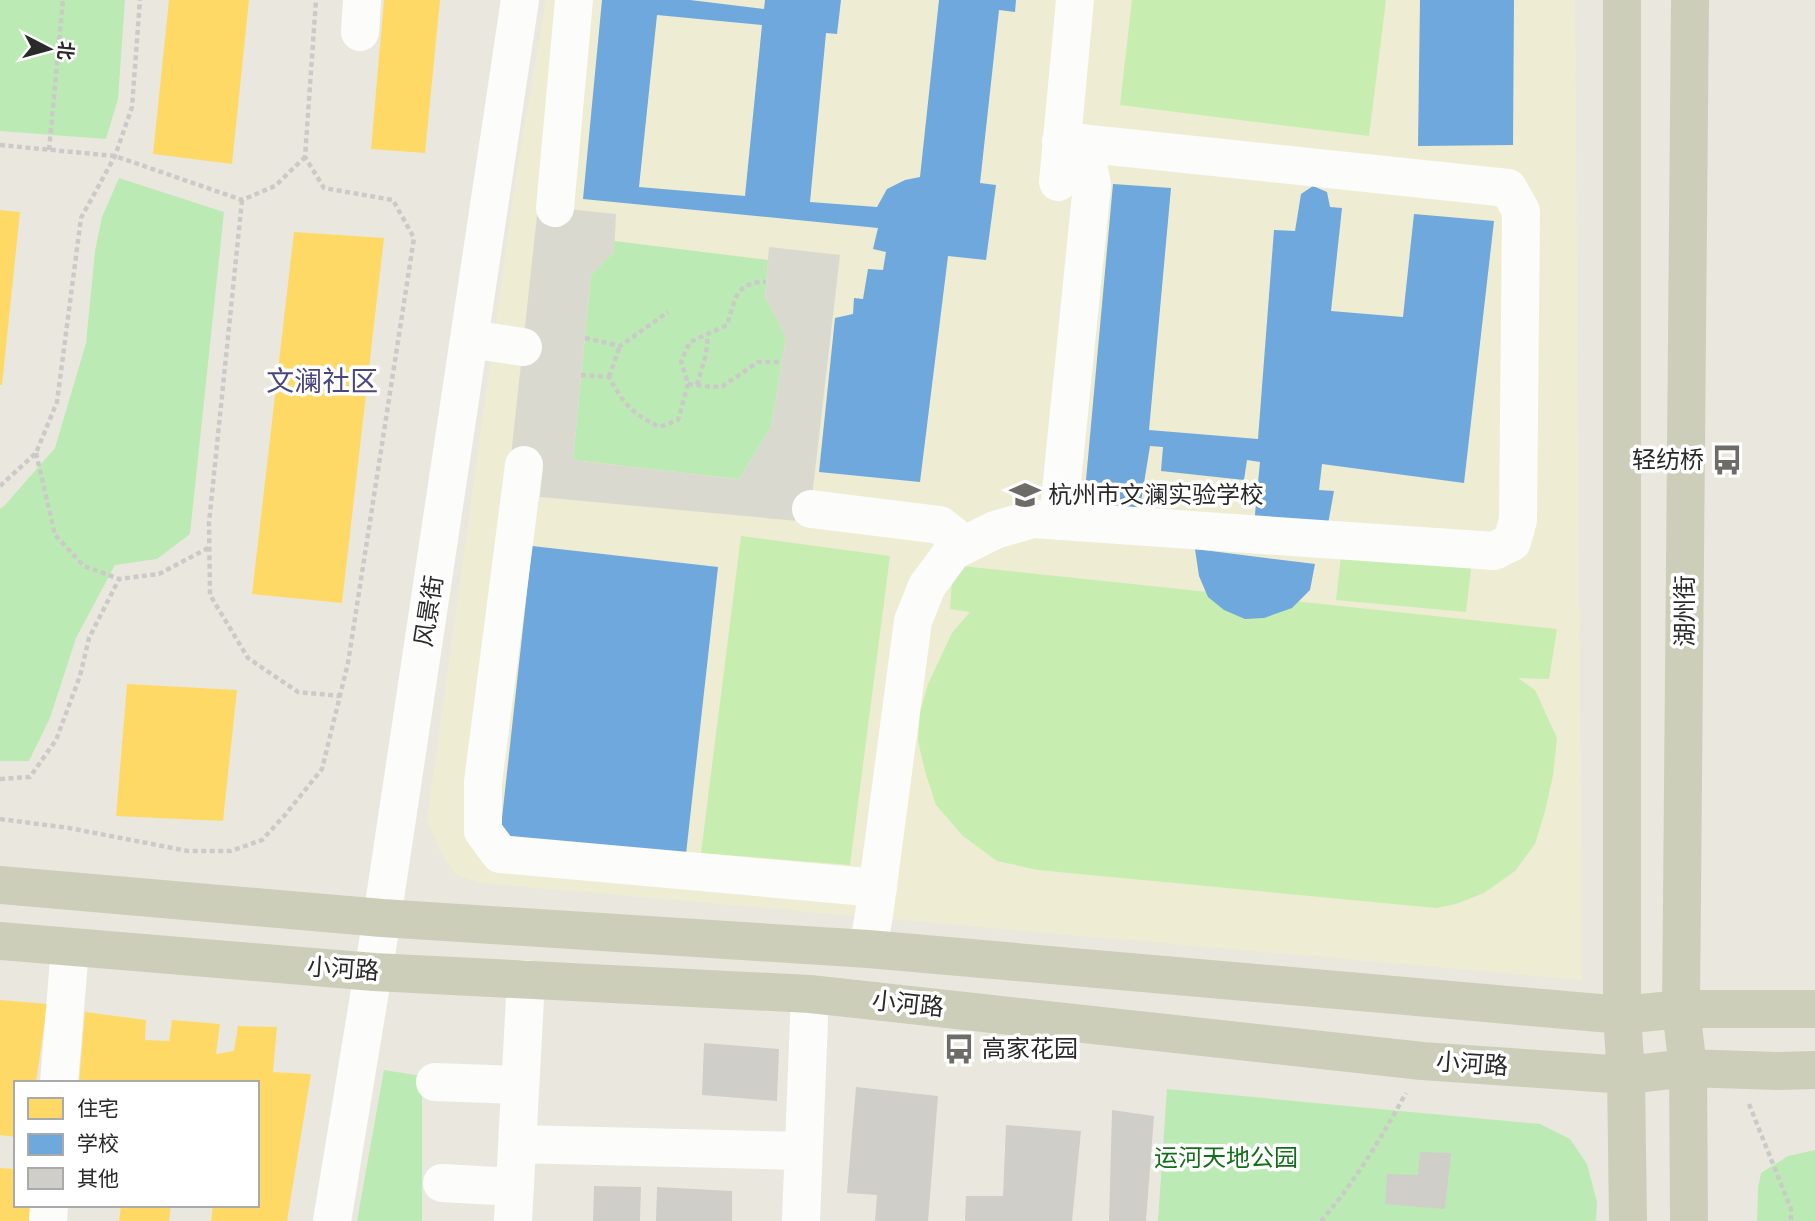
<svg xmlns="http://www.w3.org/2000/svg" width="1815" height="1221" font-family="'Golos Text','Noto Sans SC',sans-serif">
  <rect width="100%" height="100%" fill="#eae8de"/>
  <path fill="#eeecd2" d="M546,0H1575L1582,980L481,883L456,875L441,853L427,820L517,170Z"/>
  <path fill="#bceab4" d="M0,0H125L118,99L106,139L0,131Z
    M119,178L224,212L190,534L157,559L115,565L76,638L50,718L29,761H0V509L5,505L55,448L86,343L95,251L102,217Z
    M614,241L768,260L765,297L786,337L771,427L739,479L573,460L591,275L614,252Z
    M384,1070L422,1076V1221H357Z
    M1167,1089L1540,1124L1570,1139L1587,1164L1597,1202L1596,1221H1158Z
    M1815,1150V1221H1757L1758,1188L1761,1173L1788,1156Z"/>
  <path fill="#c7eeb0" d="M1132,0H1386L1369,136L1120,105Z
    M741,536L890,556L850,865L701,853Z
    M1343,539L1473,552L1466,612L1336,600Z
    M953,565L1557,629L1549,679L1518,678L1535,690L1557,738L1553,775L1545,811L1535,844L1515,871L1484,893L1456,904L1436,908L1038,870L997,861L963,836L936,805L925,771L918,741L920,712L928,684L952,633L970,612L950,609Z"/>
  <path fill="#dad9cf" d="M538,206L616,214L614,252L591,275L573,460L739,479L771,427L786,337L765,297L769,247L840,255L809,522L540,497L543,466L510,465Z"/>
  <path fill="#ffd966" d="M169,0H249L232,164L153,154Z
    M384,0H440L425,153L371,149Z
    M0,210L20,212L2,385H0Z
    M294,232L384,238L342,603L252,594Z
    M127,684L237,690L223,821L116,816Z
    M0,1000L47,1004L36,1083H16V1137L0,1135Z
    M85,1012L146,1020L145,1040L169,1041L172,1020L220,1024L216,1054L234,1051L238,1026L277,1027L273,1072L311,1074L287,1221H211L213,1205H257V1083H79Z
    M0,1168L16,1169V1205H34L33,1221H0Z
    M121,1205H171L169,1221H119Z"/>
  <path fill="#6fa8dc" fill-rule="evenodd" d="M602,0H690L764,9L765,0H841L837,34L826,33L810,202L877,207L887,189L905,180L920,177L939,0H1016L1015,12L999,10L980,183L996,185L986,260L948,256L920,482L819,472L835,318L853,314L854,298L863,299L868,269L883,270L886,252L873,249L878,228L583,199ZM657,15L762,25L745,196L639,187Z
    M1420,0H1514L1513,145L1418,146Z
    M1113,184L1171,188L1149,430L1258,439L1274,230L1295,231L1301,194L1313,186L1327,192L1330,207L1342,208L1331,311L1403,317L1414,214L1494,221L1464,483L1322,464L1319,490L1334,491L1326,535L1254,525L1260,462L1247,460L1244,480L1161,471L1163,447L1150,446L1140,508L1084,502Z
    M532,546L718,567L686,854L500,836Z
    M1195,549L1315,564L1310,590L1292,608L1264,618L1245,619L1224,610L1208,597L1199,576Z"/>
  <path fill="#d0cec8" d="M704,1043L779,1049L777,1101L702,1095Z
    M856,1087L938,1096L928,1221H875L877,1195L847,1193Z
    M1112,1110L1154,1116L1146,1221H1109Z
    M1006,1125L1081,1131L1072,1221H965L966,1196H1003Z
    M1420,1152L1451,1153L1445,1209L1385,1204L1387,1174L1418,1175Z
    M594,1186L641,1187L640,1221H593Z
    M657,1187L732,1191V1221H656Z"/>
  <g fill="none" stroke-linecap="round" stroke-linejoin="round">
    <path stroke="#cbcac9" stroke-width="4.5" stroke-dasharray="5 3.5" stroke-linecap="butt" d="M0,145L115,156L242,200L275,186L305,157
      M49,150L63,0
      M242,200L209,523L210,595L248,658L298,692L340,696
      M585,338L620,346L668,312
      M581,375L609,377C623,403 632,414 660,427L678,420L688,384L681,361L690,342L727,325C736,299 734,282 766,282
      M609,377L620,346
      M688,384L712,387L723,386L758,362H782
      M697,385L706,354L708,335
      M36,453L55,535L84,566L119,579L159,574L210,547
      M0,486L36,453L57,402L81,218L115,156L132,107L140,0
      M0,779L30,777L56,740L80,676L89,638L119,579
      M0,819L69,828L188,851H231L262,840L285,815L322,769L348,663L414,238L393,200L324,188L305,157L316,0
      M1749,1104L1791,1209V1221
      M1321,1221C1355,1182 1381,1138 1406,1093"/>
    <path stroke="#fcfcfa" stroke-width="38" d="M360,32L362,0
      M1058,182L1075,0
      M555,208L574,0
      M469,339L523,347
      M524,465L483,782V831L500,854L878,888
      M811,509L940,525L965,545
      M1058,521L1092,185L1084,143
      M868,949L874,915L913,621L927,586L953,551L995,530L1033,519L1494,551L1512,542L1518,520L1521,211L1508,188L1061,141
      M435,1082L519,1085
      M59,1083L70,948
      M517,1144L804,1151
      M442,1183L514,1187
      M48,1221L49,1205
      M332,1221L382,918L520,0
      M513,1221L526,979
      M801,1221L810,994"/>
    <path stroke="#cdceba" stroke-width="38" d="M1622,0V1015L1626,1075L1628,1221
      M0,885L382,918L868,949L1622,1015L1681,1009H1815
      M0,941L374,972L810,994L1422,1061L1626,1075L1688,1068L1776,1071L1815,1070
      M1689,1221L1688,1068L1681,1009L1690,0"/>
  </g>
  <defs>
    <g id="bus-bare" transform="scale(2.415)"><path d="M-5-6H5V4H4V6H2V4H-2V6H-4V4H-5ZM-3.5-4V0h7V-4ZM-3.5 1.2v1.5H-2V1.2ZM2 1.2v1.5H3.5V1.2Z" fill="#6d6c69" stroke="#fff" stroke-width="2.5" paint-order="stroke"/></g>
    <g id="school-bare" transform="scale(2.415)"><path d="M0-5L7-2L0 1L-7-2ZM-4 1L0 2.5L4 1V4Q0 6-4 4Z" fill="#6d6c69" stroke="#fff" stroke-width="2.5" paint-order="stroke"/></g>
  </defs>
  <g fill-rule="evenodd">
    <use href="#bus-bare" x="1727" y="460"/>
    <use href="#school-bare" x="1025" y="495"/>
    <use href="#bus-bare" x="959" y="1049"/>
  </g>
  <g text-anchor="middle" stroke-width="7" stroke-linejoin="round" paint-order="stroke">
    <g font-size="24" fill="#2a2a2a" stroke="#fff" text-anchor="start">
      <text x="1704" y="468" text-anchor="end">轻纺桥</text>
      <text x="1048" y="503">杭州市文澜实验学校</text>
      <text x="982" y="1057">高家花园</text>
    </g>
    <g font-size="24" fill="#2a2a2a" stroke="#fff">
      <text transform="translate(429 611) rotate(-81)" y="8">风景街</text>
      <text transform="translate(1685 611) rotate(-90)" y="8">湖州街</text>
      <text transform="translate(343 969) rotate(4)" y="8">小河路</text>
      <text transform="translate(908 1004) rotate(6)" y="8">小河路</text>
      <text transform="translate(1472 1064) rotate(4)" y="8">小河路</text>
    </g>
    <g font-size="24" fill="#126f18" stroke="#fff">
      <text x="1226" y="1166">运河天地公园</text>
    </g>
    <g font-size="28" fill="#4b4580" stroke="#fff">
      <text x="322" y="391">文澜社区</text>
    </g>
  </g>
  <rect x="14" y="1081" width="245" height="126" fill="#ffffff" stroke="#aaaaaa" stroke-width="2"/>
  <rect x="28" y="1098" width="35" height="21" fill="#ffd966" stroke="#aaaaaa" stroke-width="2"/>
  <text x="77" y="1116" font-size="21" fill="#2a2a2a">住宅</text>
  <rect x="28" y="1134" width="35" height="21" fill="#6fa8dc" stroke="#aaaaaa" stroke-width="2"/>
  <text x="77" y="1151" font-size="21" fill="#2a2a2a">学校</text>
  <rect x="28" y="1168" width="35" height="21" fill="#d0cec8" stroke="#aaaaaa" stroke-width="2"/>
  <text x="77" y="1186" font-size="21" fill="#2a2a2a">其他</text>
  <g transform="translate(49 49) rotate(96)" stroke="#ffffff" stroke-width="5" paint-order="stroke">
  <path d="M0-5L12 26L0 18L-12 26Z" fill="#2a2a2a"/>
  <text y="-10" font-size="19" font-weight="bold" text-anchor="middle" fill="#2a2a2a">北</text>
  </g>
</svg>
